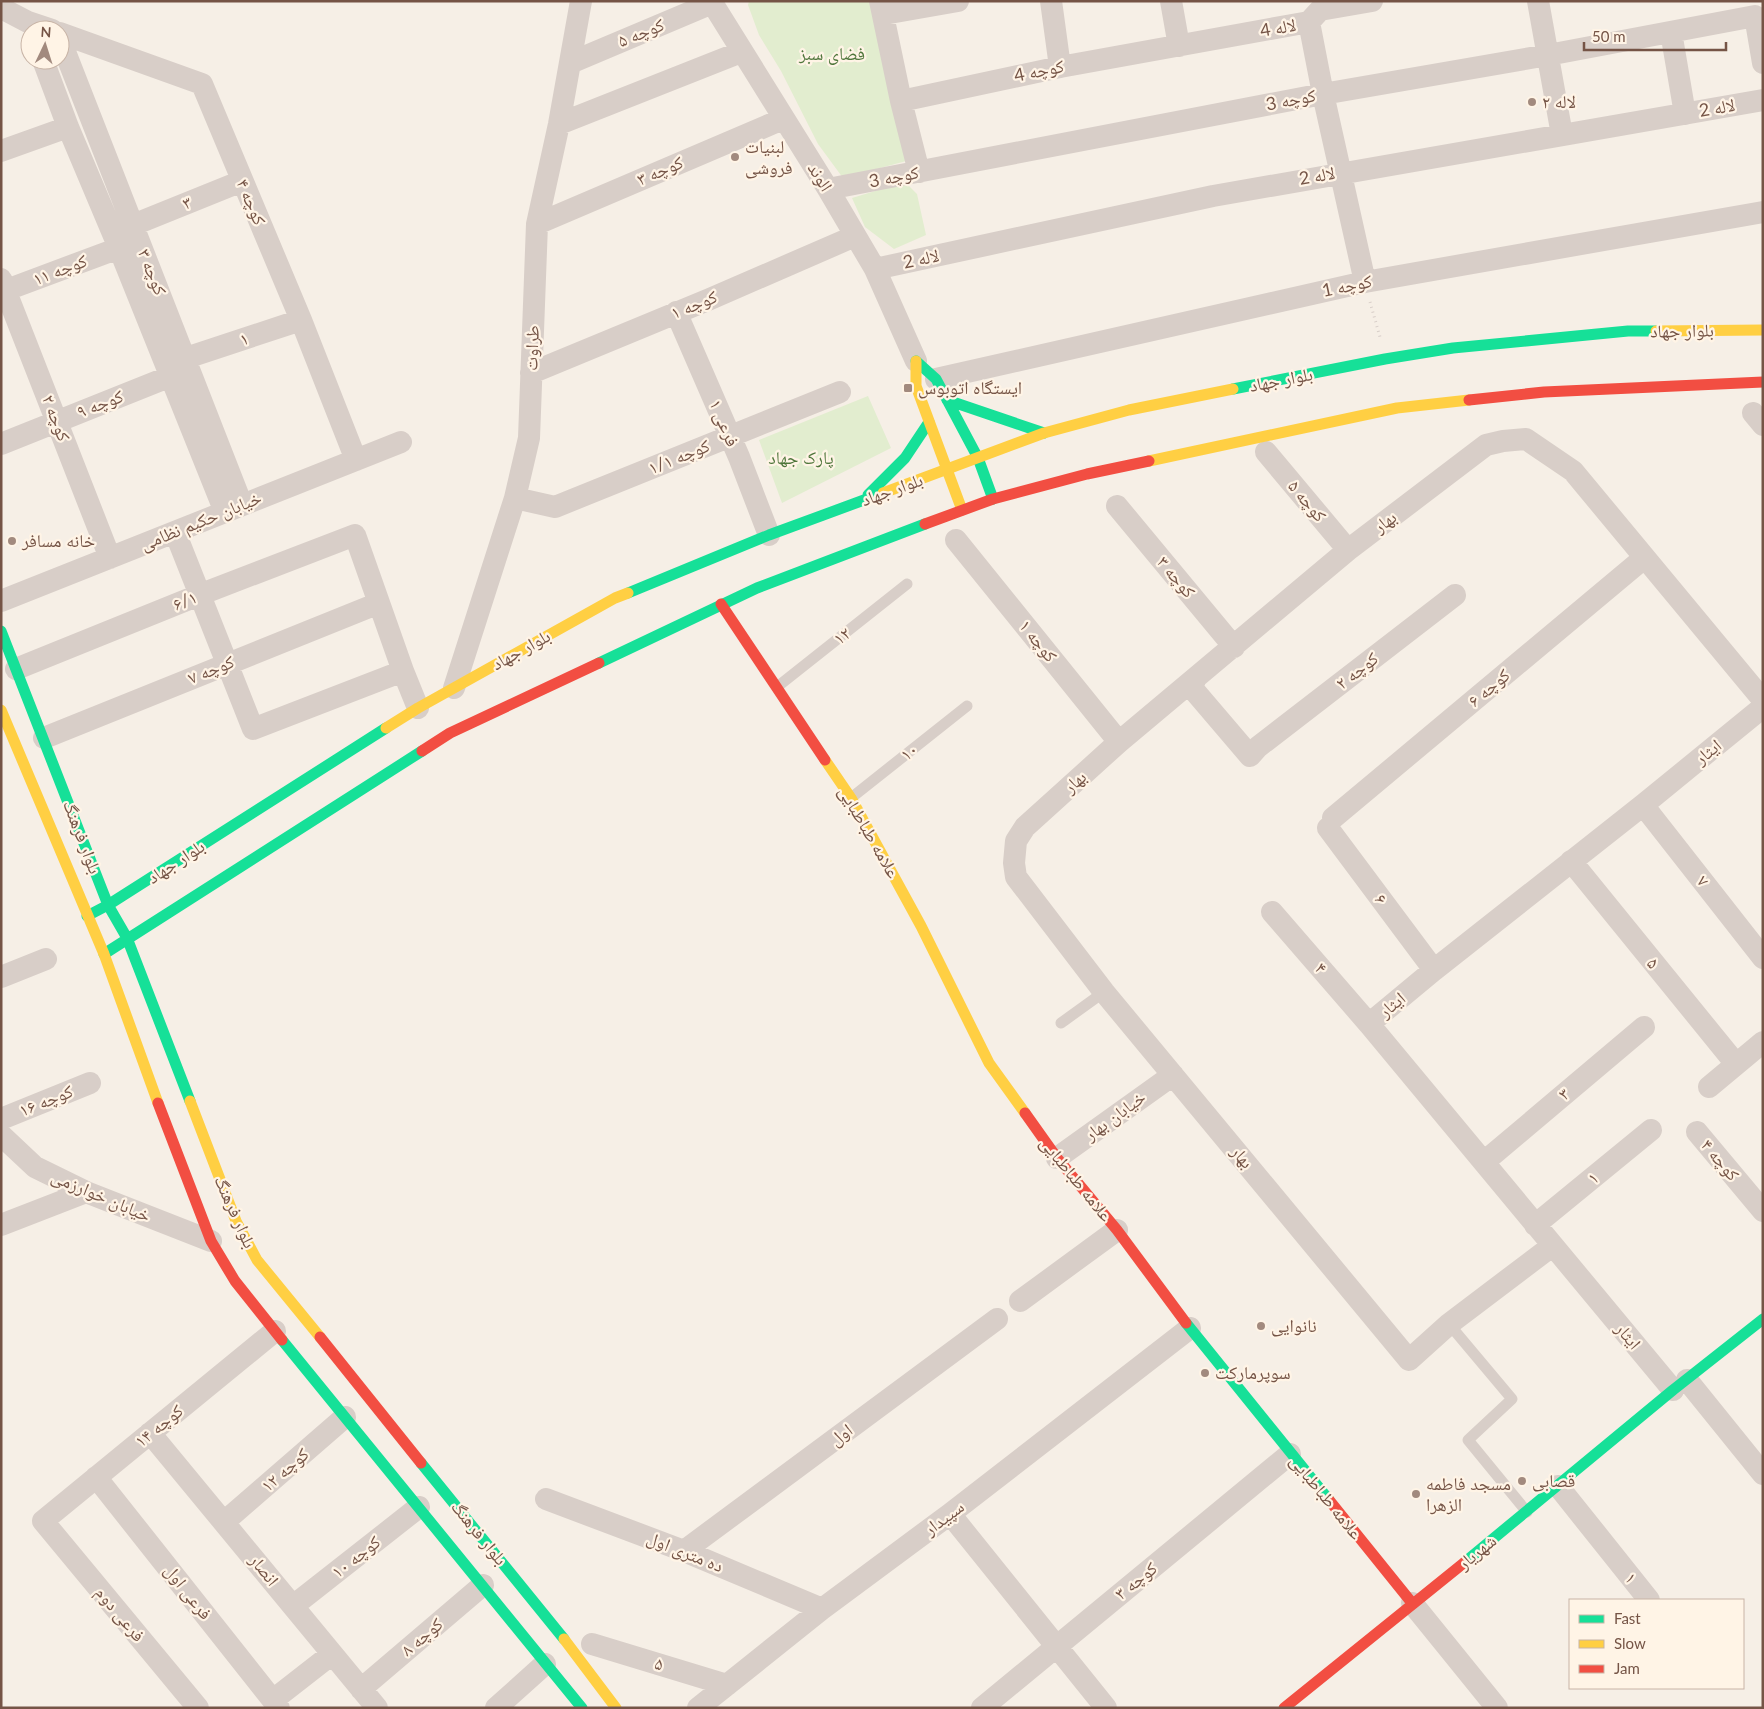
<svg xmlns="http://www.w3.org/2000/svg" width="1764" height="1709" font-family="Lato,'Noto Naskh Arabic',sans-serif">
  <rect width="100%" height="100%" fill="#f6efe6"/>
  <path fill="#e2edcf" d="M749,1H874L910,160L843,178L818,144L781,71L759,35L748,5Z
    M905,182L917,194L926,235L894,249L865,227L852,198Z
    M868,396L891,448L782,503L759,440Z"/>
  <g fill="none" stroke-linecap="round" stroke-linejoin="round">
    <path stroke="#d8cec8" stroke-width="3" stroke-dasharray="1 4" stroke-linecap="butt" d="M1370,302L1380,337"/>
    <path stroke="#d8cec8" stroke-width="11" d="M777,687L907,584
      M851,798L967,706
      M1061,1023L1104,992
      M1449,1324L1512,1399L1468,1440L1527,1512"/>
    <path stroke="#d8cec8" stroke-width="22" d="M711,1L828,189L875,269L916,361
      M880,1L901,101L919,172
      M1051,1L1060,67
      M1171,1L1179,46
      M1538,1L1562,135
      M1,8L28,22L52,30
      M884,14L958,1
      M1309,22L1323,94L1365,282
      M1671,32L1685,114
      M60,33L202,84L301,320L356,460
      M60,39L242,505
      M43,60L68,127L119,248L225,512
      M570,63L712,3L713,1
      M901,101L1060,67L1309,22L1320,10L1372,1
      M559,124L741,52
      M1,151L68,127
      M828,189L1323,94L1548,55L1755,16L1763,63
      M537,224L783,119
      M133,225L242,181
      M875,269L1213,196L1763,100
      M1,279L110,558
      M1,292L119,248
      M676,312L739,457L769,535
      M186,358L301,320
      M531,373L710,299L855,236
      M936,379L1365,282L1763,212
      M1753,413L1763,425
      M1,444L171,376
      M1266,452L1348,550
      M515,498L555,507L840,392
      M1117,506L1234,647
      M175,532L253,729L403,671
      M956,540L1119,742
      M1,601L401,442
      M16,669L199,595L355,535L403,671L418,708
      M1195,680L1192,688L1250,756L1258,747L1455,595
      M454,688L515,498L529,438L537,224L559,124L581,1
      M44,738L379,603
      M1643,805L1763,958
      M1333,818L1644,558
      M1328,828L1434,970
      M1571,861L1736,1064
      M1272,912L1369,1024
      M1,977L46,959
      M1709,1087L1763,1042
      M1,1119L90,1083
      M1697,1132L1763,1211
      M1,1135L35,1167L86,1192L211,1241
      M1057,1158L1173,1075
      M1484,1162L1644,1027
      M1,1225L86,1192
      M1535,1225L1651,1130
      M1552,1246L1449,1324L1409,1360L1104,992L1016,877L1014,863L1016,841L1025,827L1119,742L1348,550L1486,445L1503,441L1526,439L1573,471L1763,700
      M1020,1301L1117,1230
      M1687,1380L1763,1474
      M1673,1390L1369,1024L1434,970L1643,805L1763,707
      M150,1433L377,1708
      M96,1477L279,1708
      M1558,1486L1649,1600
      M546,1499L684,1551L822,1609
      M950,1514L1106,1708
      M224,1522L345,1417
      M684,1551L997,1319
      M1412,1603L1497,1708
      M293,1606L419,1507
      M592,1644L727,1685
      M361,1689L483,1585
      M273,1700L332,1654
      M198,1708L43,1521L275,1331
      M496,1708L545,1664
      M698,1708L822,1609L950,1514L1190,1328
      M982,1708L1290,1454"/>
    <path stroke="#16e098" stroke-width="11" d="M916,361L936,379L978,458L993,499
      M1233,389L1385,359L1453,348L1628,331H1656
      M947,400L1044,433
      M868,495L905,458L929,422
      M628,593L769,535L883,493
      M1,631L108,905L127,938L190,1101
      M599,663L757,588L925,524
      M87,916L108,905L386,728
      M104,954L422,751
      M1186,1323L1329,1500
      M282,1340L582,1708
      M421,1463L564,1639
      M1465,1562L1673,1390L1763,1319"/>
    <path stroke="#ffcf43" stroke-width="11" d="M1656,331L1763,330
      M916,361V386L962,510
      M1149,461L1397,408L1469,400
      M883,493L1044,433L1129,410L1233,389
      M1,710L104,954L158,1103
      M386,728L418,708L615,598L628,593
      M825,760L851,798L921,926L989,1063L1025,1113
      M190,1101L236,1221L257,1260L320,1337
      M564,1639L616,1708"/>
    <path stroke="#f24e42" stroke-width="11" d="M1469,400L1544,392L1763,382
      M925,524L993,499L1087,474L1149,461
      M721,604L825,760
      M422,751L450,733L599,663
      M158,1103L211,1241L235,1281L282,1340
      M1025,1113L1057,1158L1117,1230L1186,1323
      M320,1337L421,1463
      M1329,1500L1412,1603
      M1284,1708L1465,1562"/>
  </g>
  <g fill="#a28a7e" stroke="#fff4e6" stroke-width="2">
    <circle cx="1532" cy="102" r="5"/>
    <circle cx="735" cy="157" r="5"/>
    <rect x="903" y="383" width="10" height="10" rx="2.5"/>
    <circle cx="12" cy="541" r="5"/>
    <circle cx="1261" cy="1326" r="5"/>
    <circle cx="1205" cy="1373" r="5"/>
    <circle cx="1522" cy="1481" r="5"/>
    <circle cx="1416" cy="1494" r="5"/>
  </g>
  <g text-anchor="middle" stroke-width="4.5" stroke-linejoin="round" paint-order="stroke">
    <g font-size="18" fill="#755446" stroke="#fff4e6">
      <text transform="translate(1278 28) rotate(-10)" y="6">لاله 4</text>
      <text transform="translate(641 33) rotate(-22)" y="6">کوچه ۵</text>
      <text transform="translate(1039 71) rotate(-12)" y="6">کوچه 4</text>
      <text transform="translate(1291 100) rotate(-11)" y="6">کوچه 3</text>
      <text transform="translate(1717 108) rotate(-10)" y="6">لاله 2</text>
      <text transform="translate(660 171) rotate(-23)" y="6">کوچه ۳</text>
      <text transform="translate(1317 176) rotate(-10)" y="6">لاله 2</text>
      <text transform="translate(820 177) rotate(58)" y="6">الوند</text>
      <text transform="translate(894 177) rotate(-11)" y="6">کوچه 3</text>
      <text transform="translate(251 202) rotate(67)" y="6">کوچه ۴</text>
      <text transform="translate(187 203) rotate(-22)" y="6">۳</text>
      <text transform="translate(921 259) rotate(-12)" y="6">لاله 2</text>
      <text transform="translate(60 270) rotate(-21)" y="6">کوچه ۱۱</text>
      <text transform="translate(152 272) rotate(68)" y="6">کوچه ۳</text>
      <text transform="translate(1347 286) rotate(-12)" y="6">کوچه 1</text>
      <text transform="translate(694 305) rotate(-22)" y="6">کوچه ۱</text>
      <text transform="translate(1682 331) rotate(-1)" y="6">بلوار جهاد</text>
      <text transform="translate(244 339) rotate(-19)" y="6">۱</text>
      <text transform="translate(532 348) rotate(-88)" y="6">طراوت</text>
      <text transform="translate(1281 380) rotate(-11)" y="6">بلوار جهاد</text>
      <text transform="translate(100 404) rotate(-21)" y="6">کوچه ۹</text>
      <text transform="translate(56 418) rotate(69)" y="6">کوچه ۲</text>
      <text transform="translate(724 423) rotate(67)" y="6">فرعی ۱</text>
      <text transform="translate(679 457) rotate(-22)" y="6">کوچه ۱/۱</text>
      <text transform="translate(892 490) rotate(-20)" y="6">بلوار جهاد</text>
      <text transform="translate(1307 501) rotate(50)" y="6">کوچه ۵</text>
      <text transform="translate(201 521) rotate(-22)" y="6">خیابان حکیم نظامی</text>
      <text transform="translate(1385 522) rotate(-37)" y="6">بهار</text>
      <text transform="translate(1176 577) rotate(50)" y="6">کوچه ۳</text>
      <text transform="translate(185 601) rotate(-22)" y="6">۶/۱</text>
      <text transform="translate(842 636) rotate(-38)" y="6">۱۲</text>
      <text transform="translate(1038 641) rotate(51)" y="6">کوچه ۱</text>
      <text transform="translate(521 650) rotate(-29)" y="6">بلوار جهاد</text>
      <text transform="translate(211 670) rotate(-22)" y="6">کوچه ۷</text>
      <text transform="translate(1357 671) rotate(-38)" y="6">کوچه ۲</text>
      <text transform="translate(1489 688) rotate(-40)" y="6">کوچه ۶</text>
      <text transform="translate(909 752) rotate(-39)" y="6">۱۰</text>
      <text transform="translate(1708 752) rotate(-39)" y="6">ایثار</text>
      <text transform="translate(1075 782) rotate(-42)" y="6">بهار</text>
      <text transform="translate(869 832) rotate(60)" y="6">علامه طباطبایی</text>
      <text transform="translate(82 837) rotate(69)" y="6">بلوار فرهنگ</text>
      <text transform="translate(176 862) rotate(-33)" y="6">بلوار جهاد</text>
      <text transform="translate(1703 881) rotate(52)" y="6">۷</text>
      <text transform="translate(1381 899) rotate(53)" y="6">۶</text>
      <text transform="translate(1653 963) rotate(51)" y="6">۵</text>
      <text transform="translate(1321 968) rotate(49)" y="6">۴</text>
      <text transform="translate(1392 1005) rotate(-40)" y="6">ایثار</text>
      <text transform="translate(1564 1094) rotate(-40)" y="6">۳</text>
      <text transform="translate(46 1101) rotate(-22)" y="6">کوچه ۱۶</text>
      <text transform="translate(1115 1116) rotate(-36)" y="6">خیابان بهار</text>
      <text transform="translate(1242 1157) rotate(50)" y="6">بهار</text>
      <text transform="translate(1720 1160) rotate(50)" y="6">کوچه ۴</text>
      <text transform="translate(1593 1178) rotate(-39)" y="6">۱</text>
      <text transform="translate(1076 1179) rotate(51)" y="6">علامه طباطبایی</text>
      <text transform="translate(101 1196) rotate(23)" y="6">خیابان خوارزمی</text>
      <text transform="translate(235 1212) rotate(66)" y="6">بلوار فرهنگ</text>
      <text transform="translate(1628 1336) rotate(50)" y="6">ایثار</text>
      <text transform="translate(159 1426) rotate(-39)" y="6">کوچه ۱۴</text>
      <text transform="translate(841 1435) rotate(-37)" y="6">اول</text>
      <text transform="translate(285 1470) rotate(-41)" y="6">کوچه ۱۲</text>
      <text transform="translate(1326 1497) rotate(51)" y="6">علامه طباطبایی</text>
      <text transform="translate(944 1518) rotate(-37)" y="6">سپیدار</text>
      <text transform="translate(479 1533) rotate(51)" y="6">بلوار فرهنگ</text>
      <text transform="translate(685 1552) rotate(22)" y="6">ده متری اول</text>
      <text transform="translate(1477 1552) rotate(-39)" y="6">شهریار</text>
      <text transform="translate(356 1557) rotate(-38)" y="6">کوچه ۱۰</text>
      <text transform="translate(264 1570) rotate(51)" y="6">انصار</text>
      <text transform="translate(1631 1578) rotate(52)" y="6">۱</text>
      <text transform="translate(1136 1581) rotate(-39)" y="6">کوچه ۳</text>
      <text transform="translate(188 1592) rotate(52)" y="6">فرعی اول</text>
      <text transform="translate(120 1614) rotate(50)" y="6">فرعی دوم</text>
      <text transform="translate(422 1637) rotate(-40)" y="6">کوچه ۸</text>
      <text transform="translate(659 1664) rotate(17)" y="6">۵</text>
    </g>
    <g font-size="18" fill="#4f763b" stroke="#fff4e6">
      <text x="832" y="60">فضای سبز</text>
      <text x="801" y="464">پارک جهاد</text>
    </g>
    <g font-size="18" fill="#755446" stroke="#fff4e6" text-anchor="start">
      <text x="1542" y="108">لاله ۲</text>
      <text x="745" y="153">لبنیات<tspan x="745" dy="21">فروشی</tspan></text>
      <text x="918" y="394">ایستگاه اتوبوس</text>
      <text x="22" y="547">خانه مسافر</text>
      <text x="1271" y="1332">نانوایی</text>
      <text x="1215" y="1379">سوپرمارکت</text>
      <text x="1532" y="1487">قصابی</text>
      <text x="1426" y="1490">مسجد فاطمه<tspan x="1426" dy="21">الزهرا</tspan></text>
    </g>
  </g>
  <rect width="1764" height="1709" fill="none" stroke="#755446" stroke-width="5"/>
  <rect x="1569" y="1599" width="175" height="90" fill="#fff4e6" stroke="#c8b4a6"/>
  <rect x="1579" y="1615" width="25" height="8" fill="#16e098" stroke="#c8b4a6"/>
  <text x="1614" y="1624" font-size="15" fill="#755446">Fast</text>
  <rect x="1579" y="1640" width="25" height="8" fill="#ffcf43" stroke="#c8b4a6"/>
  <text x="1614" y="1649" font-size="15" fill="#755446">Slow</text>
  <rect x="1579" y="1665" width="25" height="8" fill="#f24e42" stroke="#c8b4a6"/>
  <text x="1614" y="1674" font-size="15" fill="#755446">Jam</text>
  <g transform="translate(45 45) rotate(4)"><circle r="24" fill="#fff4e6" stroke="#c8b4a6"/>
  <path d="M0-4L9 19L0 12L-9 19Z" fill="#a28a7e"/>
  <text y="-8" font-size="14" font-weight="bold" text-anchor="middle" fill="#755446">N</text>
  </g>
  <path d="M1584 42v8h142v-8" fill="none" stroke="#755446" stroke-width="2.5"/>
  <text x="1592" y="42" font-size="15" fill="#755446" stroke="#fff4e6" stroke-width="4" paint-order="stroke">50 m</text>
</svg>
